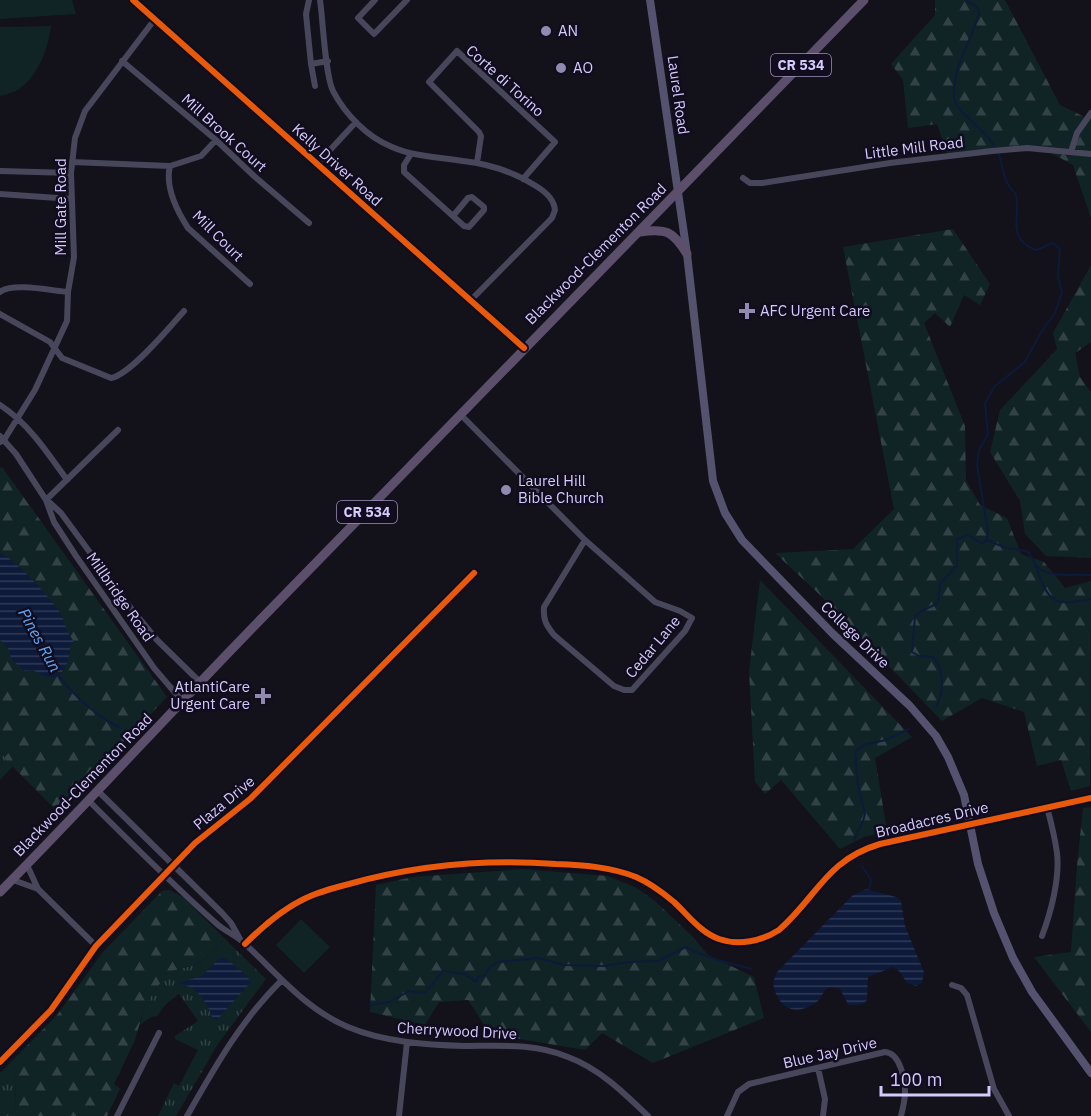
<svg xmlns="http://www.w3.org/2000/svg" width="1091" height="1116" font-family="'IBM Plex Sans',sans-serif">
  <defs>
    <pattern id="grass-tufts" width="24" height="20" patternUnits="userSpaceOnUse" patternTransform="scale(1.5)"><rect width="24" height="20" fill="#102426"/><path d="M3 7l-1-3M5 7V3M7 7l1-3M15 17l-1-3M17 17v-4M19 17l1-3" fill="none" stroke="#324246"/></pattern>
    <pattern id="forest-firs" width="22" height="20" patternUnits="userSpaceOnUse" patternTransform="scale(1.5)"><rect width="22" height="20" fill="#102426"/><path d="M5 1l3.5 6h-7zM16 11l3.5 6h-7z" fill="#324246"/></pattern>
    <pattern id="water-rules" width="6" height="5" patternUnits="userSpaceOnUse" patternTransform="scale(1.5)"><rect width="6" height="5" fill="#0d1a3a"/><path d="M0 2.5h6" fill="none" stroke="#2f3a57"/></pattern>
  </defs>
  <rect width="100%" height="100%" fill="#13111a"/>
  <path fill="url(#grass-tufts)" d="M0,733L15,746L4,758L13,766L0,780Z
    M225,939L266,979L218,1044L176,1116H158L174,1083L179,1086L198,1050L175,1039V1036L198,1021L179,994L166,1004L157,1016L151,1017L140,1025L145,1005L168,972C198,965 205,962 225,939Z
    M10,1063L15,1069L16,1116H0V1073Z"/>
  <path fill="url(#forest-firs)" d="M935,0H1005L1060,105L1091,120V218L1073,165L1046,150L1031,149L949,158L937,124L908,128L903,80L891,64L935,15Z
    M953,229L990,284L980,305L964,295L950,327L935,313L924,323L965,426L966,480L980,505L1007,518L1021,554L1044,562L1065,588L1091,581L1090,786L1071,791L1061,760L1037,766L1024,712L982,698L942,721L818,593L775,553L853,549L894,509L843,247Z
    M1091,265V342L1075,353L1080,377L1091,392V558L1046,556L1025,534L1020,501L990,452L1000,410L1057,349L1053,333Z
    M2,467L167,697L57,811L4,758L15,746L0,733V468Z
    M760,580L912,737L875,758L887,831L864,837L840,849L781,780L765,794L755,782L749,671Z
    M1091,807V1032L1034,957L1071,952L1077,865L1083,808Z
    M522,869L607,876L635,887L655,901L692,936L708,955L754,977L764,1018L653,1063L602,1033L585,1050L490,1034L468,1000L439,1002L425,1025L370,1012L376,885L413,877Z
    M170,890L184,898L225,939C204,962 198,965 168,972L145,1005L135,1040L114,1084L120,1089L107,1116H16L15,1069L10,1063L57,1015L103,952L162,891Z"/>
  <path fill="#102426" d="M0,0H72L76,14L0,19Z
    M51,26C48,49 39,75 19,89C14,93 6,94 0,96V27Z
    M301,919L330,947L304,973L276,945Z"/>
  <path fill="url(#water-rules)" d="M0,553C12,556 57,604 62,616C64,621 65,626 67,630C68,634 72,638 74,642L70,646C70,659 66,670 55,678L43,676L33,670L25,671L13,661L10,656V651L0,640Z
    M866,889L896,897L901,901L905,926L924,972L922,983L916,986L907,983L899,971L893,967L868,977L867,1000L863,1004L849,1006L840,989C835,988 830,986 826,989C823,992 822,997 818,1001C803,1013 785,1014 776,994C772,986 773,980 777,972L853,895Z
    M224,957L246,975L251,982L217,1020L213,1019C207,1002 197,986 178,983L202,976L219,959Z"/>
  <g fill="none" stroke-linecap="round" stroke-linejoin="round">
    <path stroke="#0d1a3a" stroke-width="2" d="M966,0L978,8L979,14C971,42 952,67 954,97C955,114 993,132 1000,158C1003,167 1003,176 1008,184C1010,188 1014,191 1016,195C1021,213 1005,239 1036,250L1053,243L1060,249L1058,277L1062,293L1055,313L1041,332L1025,362L995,386L985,403L988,434L979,450L977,465L988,533L987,540
      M987,540L1006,548L1027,551C1033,557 1035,564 1038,572C1049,606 1059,605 1091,599
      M1036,565C1048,580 1073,573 1091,575
      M57,673C73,696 96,715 120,728
      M937,706C943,693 945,667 933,657L919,656L912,652L915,617L920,612L938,603L940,584L957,565V539L968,535L982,544L987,540
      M854,840L863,821L865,814L858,786L855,752L863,745L886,740L909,729
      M862,866L871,880L869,890
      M370,1005L390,1002L409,991L425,993L443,971L465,974L476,982L478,977L484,976L490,967L498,962L538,958L564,965L604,966L628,962L658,961L686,947C706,958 729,963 751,969"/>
    <path stroke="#48465b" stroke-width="6" d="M133,0L524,348
      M309,0L306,14L311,64L328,61
      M320,0C323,20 325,75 333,91C345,114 367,137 392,147C415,157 439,157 463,161C489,164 514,172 536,186C546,192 554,199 555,210L552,218L470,301
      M375,0L358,18L374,34L407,0
      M122,61L216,140L254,176L309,223
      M311,64L315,86
      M1071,152L1077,133L1091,113
      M411,154L404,165V172L464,226L469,227L484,210V207L472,197L468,198L453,216
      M72,162L170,166L201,156L216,140
      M318,163L356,122
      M477,163L481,136L479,132L429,82L457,51L555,142L523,179
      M170,166C165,186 177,211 188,228L250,284
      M0,171L71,173
      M743,178L750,183H762L890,163L992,151L1027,148L1091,154
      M0,194L72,199
      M0,292C12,282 53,291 68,292
      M0,314L50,342L62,358L111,378C130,375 170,327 184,311
      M0,405C29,424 47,452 67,480
      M462,416L585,540
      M0,436L16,454L46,500L54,522L76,556L154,668L183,702
      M0,442L4,440L35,390L67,321L68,292L74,257L71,173L75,138L85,111L155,19
      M46,500L118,430
      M47,500L61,513L133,611L157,640L201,683
      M585,540L655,602L680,611L692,618L685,631L632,690H624L614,686L554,635C546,625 543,620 544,607Z
      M98,791L222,913L231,923L240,939
      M89,801C130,842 173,885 217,924C225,931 235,935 243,942C277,973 305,1009 348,1027C384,1042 426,1045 465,1046C500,1046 534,1043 568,1057C600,1069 624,1093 648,1116
      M27,865L38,889
      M13,880L38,889L96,946
      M1042,936C1051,912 1060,878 1057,853C1055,838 1051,822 1047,807
      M245,944C263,926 280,911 302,900C317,892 333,888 349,884C417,865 486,859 556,864C583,865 611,867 636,877C650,883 662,892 674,902C688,915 700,932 719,939C739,946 762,941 779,930C817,897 826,860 880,844L1091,798
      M952,985L961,988L967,995L994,1089L1009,1116
      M0,1062L51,1010L96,946L195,843L250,799L474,573
      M818,1068L825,1099L823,1116
      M117,1116L159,1033
      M187,1116C215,1067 241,1020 282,980
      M399,1116L407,1042
      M727,1116L738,1092L749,1084L885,1052C900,1053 905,1079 905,1092C905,1100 903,1108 901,1116"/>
    <path stroke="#54526e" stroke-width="8" d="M650,0L687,254L713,481L725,513L742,540L833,634L910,706L936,736L948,757L964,795L978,864L994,913L1013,958L1032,992L1091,1073"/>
    <path stroke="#5c4f6c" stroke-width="9" d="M640,232C666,228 673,231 687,254
      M0,892C89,802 174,708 263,617C463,411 665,207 864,0"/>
    <g stroke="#110d1e" stroke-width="10">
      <path id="cycleway" d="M133,0L524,348
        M245,944C263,926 280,911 302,900C317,892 333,888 349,884C417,865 486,859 556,864C583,865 611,867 636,877C650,883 662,892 674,902C688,915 700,932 719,939C739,946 762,941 779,930C817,897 826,860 880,844L1091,798
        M0,1062L51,1010L96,946L195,843L250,799L474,573"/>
    </g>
    <use href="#cycleway" stroke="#e8590c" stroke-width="6"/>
  </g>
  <g fill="#908aae" stroke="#110d1e" stroke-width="2">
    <circle cx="546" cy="31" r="6"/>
    <circle cx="561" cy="68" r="6"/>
    <path d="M744 302h6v6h6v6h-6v6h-6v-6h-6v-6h6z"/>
    <circle cx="506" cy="490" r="6"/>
    <path d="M260 687h6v6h6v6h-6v6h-6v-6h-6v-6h6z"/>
  </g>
  <g text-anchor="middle" stroke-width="5" stroke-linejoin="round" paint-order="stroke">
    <g fill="#110d1e" stroke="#9a92ba" stroke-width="1.5">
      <rect x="771" y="54" width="60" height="22" rx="4.5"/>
      <rect x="337" y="501" width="60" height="22" rx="4.5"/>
    </g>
    <g font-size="14" font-weight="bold" fill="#d4cbfd">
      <text x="801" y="70">CR 534</text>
      <text x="367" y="517">CR 534</text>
    </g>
    <g font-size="15" fill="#d4cbfd" stroke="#110d1e" text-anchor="start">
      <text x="558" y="36">AN</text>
      <text x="573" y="73">AO</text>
      <text x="760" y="316">AFC Urgent Care</text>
      <text x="518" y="486">Laurel Hill<tspan x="518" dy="17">Bible Church</tspan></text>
      <text x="250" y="692" text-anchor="end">AtlantiCare<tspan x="250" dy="17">Urgent Care</tspan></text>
    </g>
    <g font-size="15" fill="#d4cbfd" stroke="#110d1e">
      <text transform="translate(505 81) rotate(42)" y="5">Corte di Torino</text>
      <text transform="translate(678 95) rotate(82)" y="5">Laurel Road</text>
      <text transform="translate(224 133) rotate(42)" y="5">Mill Brook Court</text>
      <text transform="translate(914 148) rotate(-7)" y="5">Little Mill Road</text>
      <text transform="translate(337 165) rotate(42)" y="5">Kelly Driver Road</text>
      <text transform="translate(61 207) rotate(-90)" y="5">Mill Gate Road</text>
      <text transform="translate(218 236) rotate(45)" y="5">Mill Court</text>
      <text transform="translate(596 254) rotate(-45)" y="5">Blackwood-Clementon Road</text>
      <text transform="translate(120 597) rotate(55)" y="5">Millbridge Road</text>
      <text transform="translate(855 635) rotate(44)" y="5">College Drive</text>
      <text transform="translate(653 647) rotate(-50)" y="5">Cedar Lane</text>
      <text transform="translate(83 785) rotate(-46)" y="5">Blackwood-Clementon Road</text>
      <text transform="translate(224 803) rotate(-40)" y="5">Plaza Drive</text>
      <text transform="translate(932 820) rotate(-13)" y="5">Broadacres Drive</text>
      <text transform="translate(457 1031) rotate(3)" y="5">Cherrywood Drive</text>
      <text transform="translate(830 1053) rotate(-13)" y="5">Blue Jay Drive</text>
    </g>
    <g font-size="16" font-style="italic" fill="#5ca8fa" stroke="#110d1e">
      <text transform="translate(40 640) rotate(61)" y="6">Pines Run</text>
    </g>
  </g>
  <path d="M881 1086v9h108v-9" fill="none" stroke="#d4cbfd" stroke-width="3"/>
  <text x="890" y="1086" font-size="18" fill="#d4cbfd" stroke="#110d1e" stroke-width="4.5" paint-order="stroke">100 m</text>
</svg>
